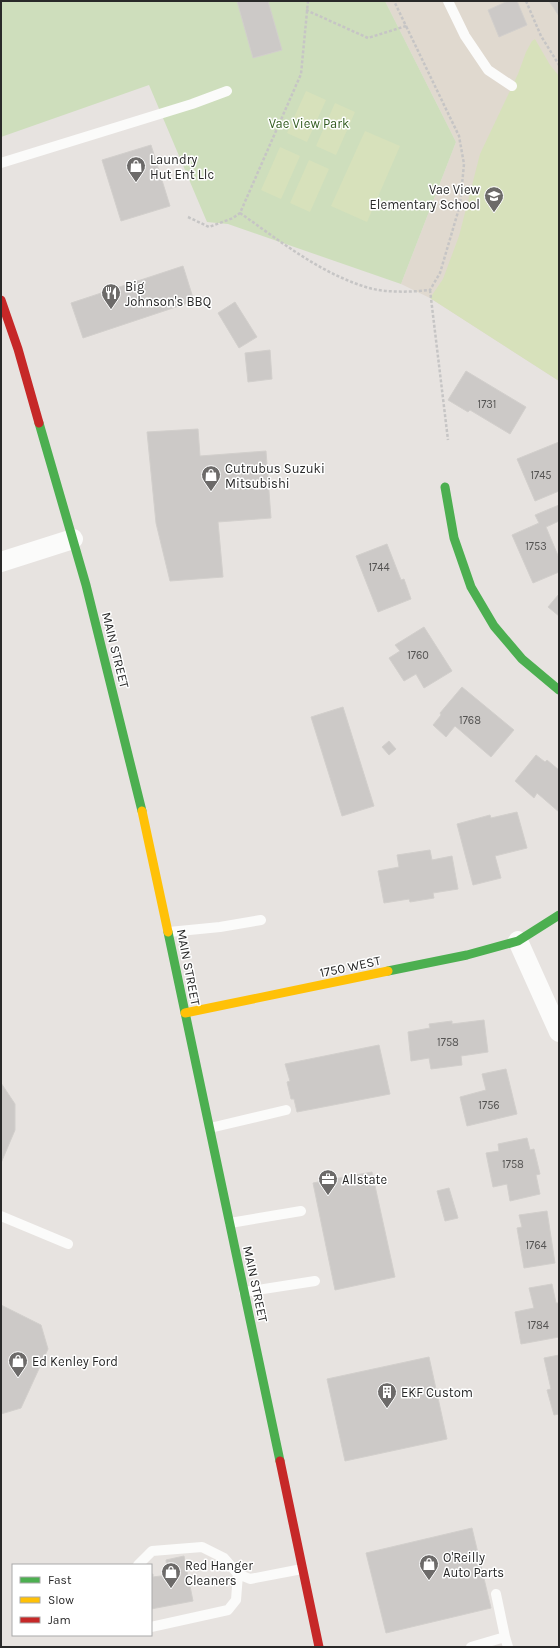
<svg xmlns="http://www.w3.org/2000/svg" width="560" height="1648" font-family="Karla,sans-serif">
  <rect width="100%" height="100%" fill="#e7e3e0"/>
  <path fill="#e0d9cf" d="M385,1H559V381L430,298L401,284L456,142Z"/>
  <path fill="#cedebc" d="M1,1H385L456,142L401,284L228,224L207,222L149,85L1,137Z"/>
  <path fill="#d7e1bb" d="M535,39L550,65L559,76V381L430,298L443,279L459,236L480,154L518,74L526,52L532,41Z
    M306,91L326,100L307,142L287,133Z
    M335,103L355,112L336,155L316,146Z
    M365,131L400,146L367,222L331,206Z
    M280,147L300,156L281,199L261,190Z
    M309,160L329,169L310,212L290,203Z"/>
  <path fill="#ccc9c7" stroke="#d2cfcc" d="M237,1H268L282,50L253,58Z
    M508,1H517L527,25L499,37L488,10Z
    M549,1H559V16Z
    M151,145L170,206L121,221L102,160Z
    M183,266L194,301L83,338L71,303Z
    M235,302L257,337L239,348L218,313Z
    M270,350L272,379L248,382L245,353Z
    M466,371L526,407L510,434L470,410L468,412L448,400Z
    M198,429L200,456L266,451L271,518L218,522L223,577L170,581L156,523L147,432Z
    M559,442V491L535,501L517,459Z
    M559,505V521L546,527L559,558V572L533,583L512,535L539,523L535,515Z
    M387,544L401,580L404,579L411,599L378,612L356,556Z
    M559,594V616L548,607Z
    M424,627L452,671L424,688L416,674L404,681L389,658L400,651L395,645Z
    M462,687L514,730L491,757L455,726L446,737L433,725L441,715L440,713Z
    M343,707L374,806L342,816L311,717Z
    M389,741L396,749L389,755L382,747Z
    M536,755L545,762L547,760L559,770V812L537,793L534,798L515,781Z
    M517,812L527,848L495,856L501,878L473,885L457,824L490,815L491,818Z
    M430,850L432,860L452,856L458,889L433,893L434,898L410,902L409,899L384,903L378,871L399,867L397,855Z
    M484,1020L488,1052L461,1056L462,1065L431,1069L429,1058L411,1061L408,1032L430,1028L429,1024L452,1021V1024Z
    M379,1045L390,1094L297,1112L294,1099H291L287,1082L290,1081L285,1064Z
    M506,1069L517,1114L467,1126L460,1097L486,1090L482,1074Z
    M1,1083L15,1104V1130L1,1163Z
    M527,1138L530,1150L534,1149L540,1174L536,1175L540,1194L510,1201L507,1184L493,1187L486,1153L499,1151L498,1144Z
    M372,1172L395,1277L335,1290L313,1183Z
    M449,1188L458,1218L445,1221L437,1191Z
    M547,1211L555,1263L524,1268L517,1228L522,1227L519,1215Z
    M552,1284L556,1303H559V1337L521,1344L515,1312L534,1308L529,1288Z
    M1,1305L41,1325L48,1349L21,1408L1,1414Z
    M559,1355V1414L554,1415L547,1390L551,1389L544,1358Z
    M429,1357L447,1439L345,1461L327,1379Z
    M472,1528L491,1608L386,1633L366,1553Z
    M184,1556L193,1601L151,1609V1574H153V1577L168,1575L166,1560Z"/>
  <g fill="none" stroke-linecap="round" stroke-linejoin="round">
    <path stroke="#c6c5c5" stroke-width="2.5" stroke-dasharray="3 2" stroke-linecap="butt" d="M526,1L541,36L559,65
      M306,10L368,38L406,26L394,1
      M240,213C280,241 321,274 369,288C388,293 411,292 430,290L440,273L460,205L464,164L459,136L406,26
      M188,217L209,227L233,218L240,213L301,74L308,1
      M430,290L448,440"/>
    <path stroke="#fbfbfa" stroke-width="10" d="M448,1L465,36L488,70L512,86
      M1,163L192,104L227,91
      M169,932L220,927L261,920
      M210,1128L286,1110
      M1,1216L68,1244
      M230,1223L301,1211
      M244,1292L315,1281
      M138,1565L152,1551L202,1547L224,1558L238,1574L250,1579L302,1569
      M496,1594L505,1637
      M151,1627L228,1610L236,1600L238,1574
      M471,1647L505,1637L508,1647"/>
    <path stroke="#fbfbfa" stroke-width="20" d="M1,562L73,539
      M518,941L559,1032"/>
    <path stroke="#4caf50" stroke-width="9" d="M39,423L86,585L142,811
      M445,487L454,538L471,587L494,626L522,659L559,690
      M168,932L280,1461
      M388,971L467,955L518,941L559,915"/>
    <path stroke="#ffc107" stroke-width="9" d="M142,811L168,932
      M185,1013L388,971"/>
    <path stroke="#c62828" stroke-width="9" d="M1,300L18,349L39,423
      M280,1461L319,1647"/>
  </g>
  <defs>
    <g id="shop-pin" transform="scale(1)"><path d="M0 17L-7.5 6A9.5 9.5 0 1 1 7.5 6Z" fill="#6c6a69" stroke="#fff"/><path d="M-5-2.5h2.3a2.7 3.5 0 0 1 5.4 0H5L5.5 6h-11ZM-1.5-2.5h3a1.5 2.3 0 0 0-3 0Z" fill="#fff"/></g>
    <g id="school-pin" transform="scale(1)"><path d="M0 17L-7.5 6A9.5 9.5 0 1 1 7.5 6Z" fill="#6c6a69" stroke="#fff"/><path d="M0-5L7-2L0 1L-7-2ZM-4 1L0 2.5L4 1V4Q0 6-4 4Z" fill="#fff"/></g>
    <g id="restaurant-pin" transform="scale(1)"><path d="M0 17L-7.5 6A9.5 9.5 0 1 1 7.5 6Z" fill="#6c6a69" stroke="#fff"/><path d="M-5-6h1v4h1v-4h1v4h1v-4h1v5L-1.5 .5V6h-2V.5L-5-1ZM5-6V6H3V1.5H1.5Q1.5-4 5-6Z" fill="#fff"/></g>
    <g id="office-pin" transform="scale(1)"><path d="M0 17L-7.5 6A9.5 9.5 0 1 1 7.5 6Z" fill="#6c6a69" stroke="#fff"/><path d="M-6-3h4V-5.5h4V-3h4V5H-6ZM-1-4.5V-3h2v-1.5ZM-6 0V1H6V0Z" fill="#fff"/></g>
    <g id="building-pin" transform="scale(1)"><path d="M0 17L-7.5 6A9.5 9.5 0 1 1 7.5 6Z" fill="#6c6a69" stroke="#fff"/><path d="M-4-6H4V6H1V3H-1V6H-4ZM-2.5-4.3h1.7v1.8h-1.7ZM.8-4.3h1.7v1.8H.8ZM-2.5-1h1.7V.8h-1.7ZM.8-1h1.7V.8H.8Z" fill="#fff"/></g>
  </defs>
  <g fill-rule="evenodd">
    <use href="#shop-pin" x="136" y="166"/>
    <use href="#school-pin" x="494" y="196"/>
    <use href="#restaurant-pin" x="111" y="293"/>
    <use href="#shop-pin" x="211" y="475"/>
    <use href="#office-pin" x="328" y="1179"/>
    <use href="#shop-pin" x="18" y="1361"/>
    <use href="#building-pin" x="387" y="1392"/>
    <use href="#shop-pin" x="429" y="1564"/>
    <use href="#shop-pin" x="171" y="1572"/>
  </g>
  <g text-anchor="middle" stroke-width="3" stroke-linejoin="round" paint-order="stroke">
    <g font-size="11" fill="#545352">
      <text x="487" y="408">1731</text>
      <text x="541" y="479">1745</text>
      <text x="536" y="550">1753</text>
      <text x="379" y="571">1744</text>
      <text x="418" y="659">1760</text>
      <text x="470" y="724">1768</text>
      <text x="448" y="1046">1758</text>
      <text x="489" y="1109">1756</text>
      <text x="513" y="1168">1758</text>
      <text x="536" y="1249">1764</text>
      <text x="538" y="1329">1784</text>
    </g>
    <g font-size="13" fill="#345d22" stroke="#fff">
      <text x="309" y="128">Vae View Park</text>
    </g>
    <g font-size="13" fill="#292929" stroke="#fff" text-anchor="start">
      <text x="150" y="164">Laundry<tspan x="150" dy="15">Hut Ent Llc</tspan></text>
      <text x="480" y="194" text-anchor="end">Vae View<tspan x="480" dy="15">Elementary School</tspan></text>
      <text x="125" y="291">Big<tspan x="125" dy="15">Johnson's BBQ</tspan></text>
      <text x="225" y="473">Cutrubus Suzuki<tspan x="225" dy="15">Mitsubishi</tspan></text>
      <text x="342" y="1184">Allstate</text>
      <text x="32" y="1366">Ed Kenley Ford</text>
      <text x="401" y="1397">EKF Custom</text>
      <text x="443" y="1562">O'Reilly<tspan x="443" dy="15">Auto Parts</tspan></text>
      <text x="185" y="1570">Red Hanger<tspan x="185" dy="15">Cleaners</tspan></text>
    </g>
    <g font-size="13" fill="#292929" stroke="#fff">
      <text transform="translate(116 650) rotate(76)" y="5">MAIN STREET</text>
      <text transform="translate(350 966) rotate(-12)" y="5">1750 WEST</text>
      <text transform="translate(189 967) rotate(79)" y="5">MAIN STREET</text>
      <text transform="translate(256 1284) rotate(78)" y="5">MAIN STREET</text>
    </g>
  </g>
  <rect width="560" height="1648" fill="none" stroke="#292929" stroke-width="4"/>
  <rect x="12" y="1564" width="140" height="72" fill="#ffffff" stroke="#a9a9a9"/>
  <rect x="20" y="1577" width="20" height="6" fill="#4caf50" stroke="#a9a9a9"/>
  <text x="48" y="1584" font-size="12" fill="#292929">Fast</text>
  <rect x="20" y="1597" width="20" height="6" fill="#ffc107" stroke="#a9a9a9"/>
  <text x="48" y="1604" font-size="12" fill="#292929">Slow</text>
  <rect x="20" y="1617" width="20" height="6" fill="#c62828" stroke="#a9a9a9"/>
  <text x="48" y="1624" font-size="12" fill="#292929">Jam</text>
</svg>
